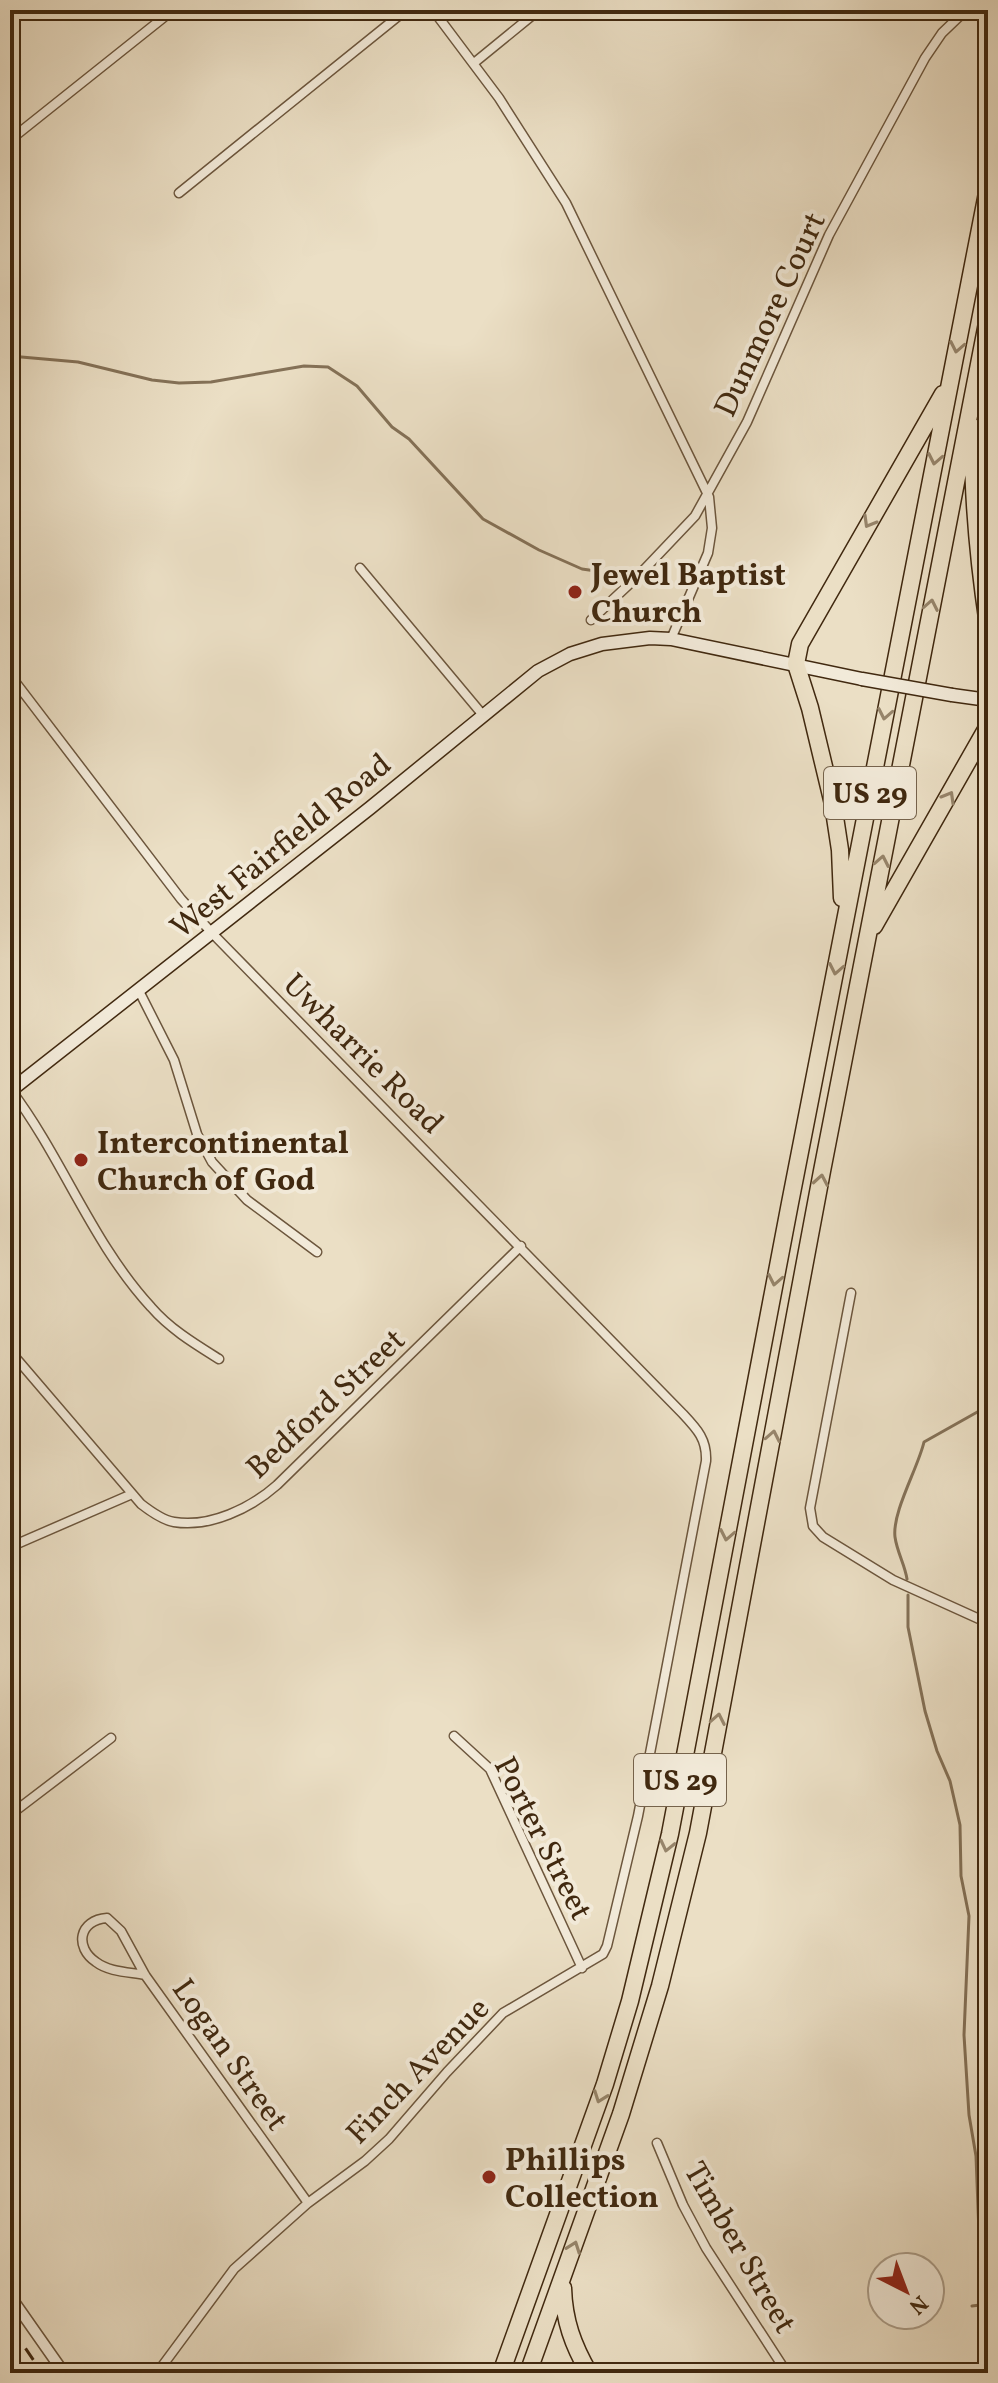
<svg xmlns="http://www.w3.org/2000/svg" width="998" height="2383" font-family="Vollkorn,serif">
  <rect width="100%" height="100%" fill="#ebdfc5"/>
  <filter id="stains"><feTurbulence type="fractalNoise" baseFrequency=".0025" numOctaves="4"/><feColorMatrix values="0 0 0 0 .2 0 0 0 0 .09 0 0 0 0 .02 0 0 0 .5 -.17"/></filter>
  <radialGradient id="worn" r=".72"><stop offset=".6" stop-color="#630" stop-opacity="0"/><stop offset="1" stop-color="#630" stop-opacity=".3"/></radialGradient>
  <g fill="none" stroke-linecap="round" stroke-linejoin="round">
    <path stroke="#847157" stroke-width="3" d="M10,356L78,362L152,380L179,383L211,382L304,366L328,367L357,386L392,427L409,439L483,519L539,550L582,569L617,574
      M907,1579C905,1565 897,1552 895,1537C892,1512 918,1468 924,1442L988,1406
      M908,1595V1627L925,1711L937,1751L950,1781L960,1825L961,1876L969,1916L964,2035L969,2115L976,2156L980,2259L988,2306
      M972,2306L988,2304"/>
    <g stroke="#6c563d" stroke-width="11">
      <path id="minor" d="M433,10L499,98L566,203L709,497L712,528L708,553L671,639
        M474,63L539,10
        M10,140L173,10
        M179,193L406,10
        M360,568L482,714
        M591,620L638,576L695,516L747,422L829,235L925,58L942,33L966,10
        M10,675L181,899L212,933L682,1413C697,1429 707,1439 706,1461L638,1816L607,1946L603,1954L503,2013L447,2072L389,2139L365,2161L308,2203L234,2269L157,2373
        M139,991L174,1060L197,1134L212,1162L247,1200L317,1252
        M11,1090C63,1159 92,1243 151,1307C170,1329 195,1344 219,1359
        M851,1293L810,1508L813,1526L823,1537L893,1580L988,1623
        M10,1351L141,1504C150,1511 162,1520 174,1522C210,1528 251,1508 277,1485L521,1246
        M10,1547L132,1494
        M454,1736L490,1769L582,1968
        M10,1815L111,1738
        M145,1975C129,1972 109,1972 96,1962C74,1947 79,1920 107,1918L121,1931L145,1975L308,2203
        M657,2143L683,2205L706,2248L787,2373"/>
    </g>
    <g stroke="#6c563d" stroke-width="13">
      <path id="tertiary" d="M10,2296L64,2373"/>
    </g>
    <g stroke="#412910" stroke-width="15">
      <path id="secondary" d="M952,695L988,700
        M10,1091L370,808L538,671L570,654L602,644L650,638L671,639L862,679"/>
    </g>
    <g stroke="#412910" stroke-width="19">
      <path id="motorway" d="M973,427C972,494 978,558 988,625
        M842,898L840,850L833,804L810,708L796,664L800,644L943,394
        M874,926L988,726
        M563,2288C564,2321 573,2345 589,2373
        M501,2373L605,2084L630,2001L670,1834L790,1203L988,188
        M528,2373L621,2114L660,1986L698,1833L822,1171L988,318"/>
    </g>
    <use href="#minor" stroke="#f2ead9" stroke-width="8"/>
    <use href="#tertiary" stroke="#f2ead9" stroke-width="10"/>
    <use href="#secondary" stroke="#f2ead9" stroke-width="12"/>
    <use href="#motorway" stroke="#ebdfc5" stroke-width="16"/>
    <path stroke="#412910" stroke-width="3" stroke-dasharray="14 14" stroke-linecap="butt" d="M10,2325L42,2373"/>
    <g stroke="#412910" stroke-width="15" stroke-linecap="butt">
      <path id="secondary-bridge" d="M862,679L952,695"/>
    </g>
    <use href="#secondary-bridge" stroke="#f2ead9" stroke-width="12"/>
  </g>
  <defs><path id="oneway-chevron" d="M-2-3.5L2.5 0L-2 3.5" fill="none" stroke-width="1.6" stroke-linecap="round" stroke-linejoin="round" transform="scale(2)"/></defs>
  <g stroke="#96846a">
    <use href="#oneway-chevron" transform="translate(957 347) rotate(101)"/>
    <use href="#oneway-chevron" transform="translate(935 459) rotate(101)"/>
    <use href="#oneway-chevron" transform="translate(869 522) rotate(120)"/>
    <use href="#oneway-chevron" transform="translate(931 605) rotate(-79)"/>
    <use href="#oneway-chevron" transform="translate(885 714) rotate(101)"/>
    <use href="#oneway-chevron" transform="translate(949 797) rotate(-60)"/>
    <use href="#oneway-chevron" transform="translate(882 861) rotate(-79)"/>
    <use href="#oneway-chevron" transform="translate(836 969) rotate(101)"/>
    <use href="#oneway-chevron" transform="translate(821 1180) rotate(-80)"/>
    <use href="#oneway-chevron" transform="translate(775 1280) rotate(101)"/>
    <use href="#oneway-chevron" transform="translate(773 1436) rotate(-79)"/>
    <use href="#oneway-chevron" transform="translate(727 1535) rotate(101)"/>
    <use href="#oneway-chevron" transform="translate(718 1719) rotate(-79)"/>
    <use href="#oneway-chevron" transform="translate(667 1846) rotate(103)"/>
    <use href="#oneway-chevron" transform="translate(600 2097) rotate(110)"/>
    <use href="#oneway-chevron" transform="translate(574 2247) rotate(-70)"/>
  </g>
  <g fill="#8f2418" stroke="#f2ead9" stroke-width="3">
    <circle cx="575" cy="592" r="8"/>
    <circle cx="81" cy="1160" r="8"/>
    <circle cx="489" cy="2177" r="8"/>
  </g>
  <g text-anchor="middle" stroke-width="8" stroke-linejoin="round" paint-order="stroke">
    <g fill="#f2ead9" stroke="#76634c" stroke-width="2">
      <rect x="824" y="767" width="92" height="52" rx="6"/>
      <rect x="634" y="1754" width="92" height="52" rx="6"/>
    </g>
    <g font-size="30" font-weight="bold" fill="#412910">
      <text x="870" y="803">US 29</text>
      <text x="680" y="1790">US 29</text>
    </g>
    <g font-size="32" fill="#412910" stroke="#f2ead9">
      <text transform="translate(769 314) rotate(-65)" y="11">Dunmore Court</text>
      <text transform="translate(280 845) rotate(-39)" y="11">West Fairfield Road</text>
      <text transform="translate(364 1053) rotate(45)" y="11">Uwharrie Road</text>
      <text transform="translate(325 1403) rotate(-43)" y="11">Bedford Street</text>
      <text transform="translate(544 1838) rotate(63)" y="11">Porter Street</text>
      <text transform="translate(231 2054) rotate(55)" y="11">Logan Street</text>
      <text transform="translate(417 2070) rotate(-46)" y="11">Finch Avenue</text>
      <text transform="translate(741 2247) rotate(60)" y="11">Timber Street</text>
    </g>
    <g font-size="32" font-weight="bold" fill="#412910" stroke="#f2ead9" text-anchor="start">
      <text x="591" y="585">Jewel Baptist<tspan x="591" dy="37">Church</tspan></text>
      <text x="97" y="1153">Intercontinental<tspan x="97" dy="37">Church of God</tspan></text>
      <text x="505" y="2170">Phillips<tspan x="505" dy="37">Collection</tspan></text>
    </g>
  </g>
  <rect width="998" height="2383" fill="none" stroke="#ebdfc5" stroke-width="40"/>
  <rect x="12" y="12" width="974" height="2359" fill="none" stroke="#412910" stroke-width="4"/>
  <rect x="20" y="20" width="958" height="2343" fill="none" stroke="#412910" stroke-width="2"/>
  <g transform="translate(906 2291) rotate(138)"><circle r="38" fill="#f2ead9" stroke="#ab9d89" stroke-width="2"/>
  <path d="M0-6L14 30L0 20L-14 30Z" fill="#8f2418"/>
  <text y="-12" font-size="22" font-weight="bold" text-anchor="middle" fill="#412910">N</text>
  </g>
  <rect width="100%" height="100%" filter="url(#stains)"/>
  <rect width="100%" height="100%" fill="url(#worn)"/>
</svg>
